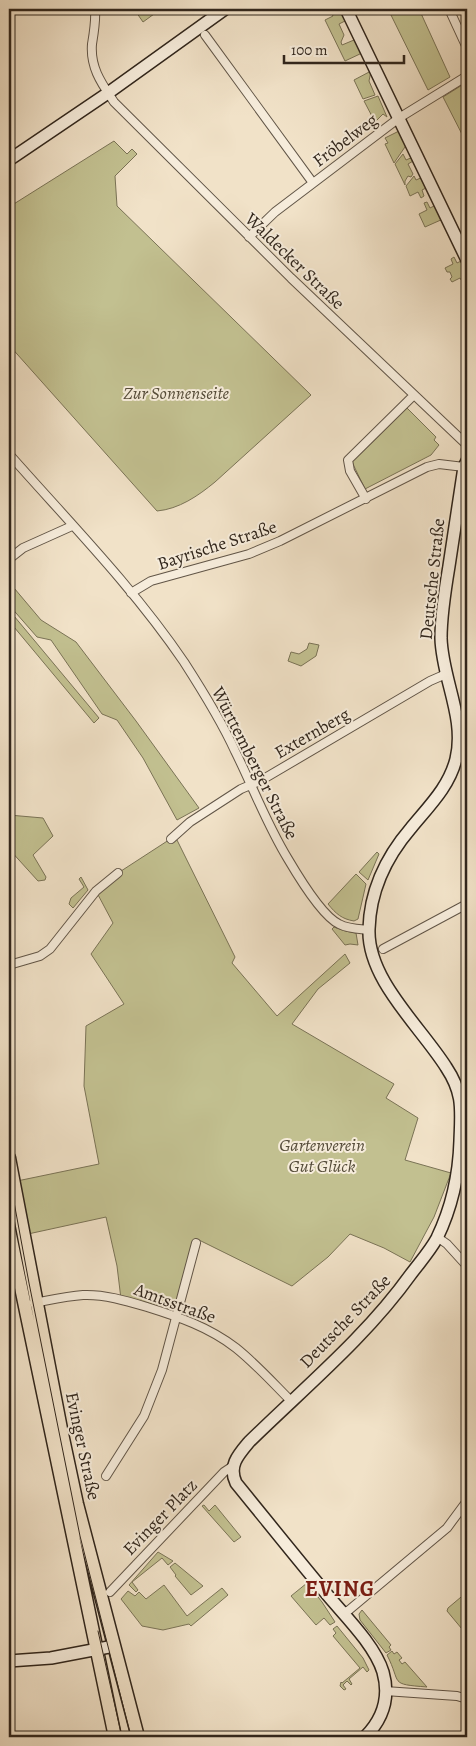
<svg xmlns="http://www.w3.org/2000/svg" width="476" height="1746" font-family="Alegreya,serif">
  <rect width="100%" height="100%" fill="#f1e2c8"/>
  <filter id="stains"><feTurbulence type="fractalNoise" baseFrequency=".004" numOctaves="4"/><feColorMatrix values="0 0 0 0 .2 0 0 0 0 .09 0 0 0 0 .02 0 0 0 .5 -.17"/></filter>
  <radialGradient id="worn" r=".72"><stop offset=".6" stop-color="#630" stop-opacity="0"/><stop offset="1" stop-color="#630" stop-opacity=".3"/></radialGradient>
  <path fill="#c2c090" stroke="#7a7356" d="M134,9H161L143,22Z
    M333,9L336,14L343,11L347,20L339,24L344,35L341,42L342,45L354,40L353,37H354L362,53L345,61L325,20L333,16L330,10Z
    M388,9H419L450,77L428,90Z
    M371,71L369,81L375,95L363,99L354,80Z
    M467,82V144L443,97Z
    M378,96L387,117L383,114L375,122L364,101Z
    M399,131L407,144L394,163L385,144L388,143L385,138Z
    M114,141L127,154L132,149L137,154L115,176L117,206L311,395L215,482C198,496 179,509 157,511L9,345V207Z
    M403,154L406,160L413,157L415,160L408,164L413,174L411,177L408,176L405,181V185L395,164Z
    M414,176L416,180L423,177L428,187L422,190L424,196L421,198L418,192L410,196L406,186Z
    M427,202L430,208L436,205L443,219L425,227L419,214L427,210L424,203Z
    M454,257L457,263L463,260L467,269V274L463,277L466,282L463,283L460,278L452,282L450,279L452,277L450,272H447L445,268L453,264L451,259Z
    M407,408L436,437L434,440L439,445L431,455L365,489L352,462Z
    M9,582L41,620L76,642L136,721L199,808L177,820L143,758L117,720L102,714L51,640L37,637L9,605Z
    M9,610L99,718L94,723L9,621Z
    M309,643L319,645L316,656L301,666L288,661L291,652L299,654L307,649Z
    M9,815L43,818L53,836L33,855L46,877L45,880L38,881L9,849Z
    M175,836L235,957L232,963L277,1016L345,954L350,963L318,989L292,1024L394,1084L386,1098L418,1118L405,1160L451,1173L434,1217L410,1262L384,1248L350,1234L328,1257L292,1286L199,1240L196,1243L176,1316L121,1299L117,1266L106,1217L28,1234L17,1181L99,1164L84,1086L86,1026L124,1004L91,954L113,923L96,891L118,873Z
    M377,852L379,854L368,880L359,872Z
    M356,874L366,884L358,919L354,921C342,919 336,914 328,904Z
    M81,877L88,890L73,908L69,904L71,898L84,887L79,879Z
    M334,927L345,931L356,933L358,945L350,944L345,945L332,929Z
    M204,1505L209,1511L215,1505L241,1537L234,1542L202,1506Z
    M158,1552L173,1561L168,1565L162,1558L132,1582L138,1590L136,1592L129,1585Z
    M175,1563L203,1586L191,1595L175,1576L176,1575L170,1567Z
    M307,1583L322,1602L335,1622L330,1625L324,1618L316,1625L291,1596Z
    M164,1585L187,1616L222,1588L228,1595L191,1626L189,1624L163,1630L142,1626L121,1599L128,1591L135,1596L139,1592L146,1599Z
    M467,1592V1635L447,1611L448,1608Z
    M362,1610L391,1645L389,1647L391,1650L386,1653L360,1620L359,1614Z
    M337,1626L363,1658L369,1670L367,1672L363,1667L349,1679L352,1684L351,1685L347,1681L343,1685L346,1689L344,1690L340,1686L341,1682L342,1683L360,1668L333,1636L336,1633L333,1629Z
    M392,1651L394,1654L397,1652L402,1658L399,1660L402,1664L405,1662L427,1687C388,1684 402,1684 387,1655Z"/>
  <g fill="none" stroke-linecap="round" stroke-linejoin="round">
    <g stroke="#615547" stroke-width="10">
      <path id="street" d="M95,9C96,21 94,32 92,44C90,68 102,84 114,102L291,278L467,445
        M449,9L467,48
        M205,35L313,183
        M249,237L275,212L399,118L467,76
        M9,454C69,522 133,587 184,662C202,690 221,720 235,751C253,787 267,825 288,859C298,876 322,916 339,924C348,929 359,929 369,930
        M366,499L350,471L348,460L414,395
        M9,559L23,548L72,526
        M131,593L151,581L249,554L280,541L427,467L439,464L464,467
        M171,839L190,822L241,789L260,781L430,681L446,674
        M383,949L467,904
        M9,965L40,956L50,949L96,891L118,873
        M437,1237L447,1244L467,1266
        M34,1303C50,1300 67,1296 83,1295C104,1294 127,1301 147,1307C179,1317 209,1327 236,1348C256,1364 273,1383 291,1401
        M106,1476L144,1416L162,1370L196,1243
        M110,1592L224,1472L233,1466
        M343,1613L349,1610L447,1528L467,1501
        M385,1691L457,1696L467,1699"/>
    </g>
    <g stroke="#31261c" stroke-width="14">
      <path id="secondary" d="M346,9L467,260
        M9,160L108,93L225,9
        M9,1661L51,1658L114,1646
        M365,1737C383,1719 390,1697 383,1672C375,1646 347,1618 330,1598C298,1560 267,1521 236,1483C228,1466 238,1455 249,1442C304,1388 366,1337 411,1274C420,1262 430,1251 437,1238C452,1207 459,1175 460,1141C461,1110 464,1094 446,1067C420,1026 367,979 369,929C370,891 387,856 411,828C429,806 449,787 456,759C466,718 442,679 441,638C441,614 445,590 449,566C454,533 459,500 464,467L467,461"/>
    </g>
    <g stroke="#31261c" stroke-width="15">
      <path id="primary" d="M9,1158L61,1429L77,1504L138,1737
        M9,1230L115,1737"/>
    </g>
    <use href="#street" stroke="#f6ecdb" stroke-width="8"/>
    <use href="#secondary" stroke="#f6ecdb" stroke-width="11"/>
    <use href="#primary" stroke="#f1e2c8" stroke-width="12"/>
    <path stroke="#31261c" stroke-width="1" d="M9,1175L29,1283L80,1536L131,1737
      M98,1631L122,1737"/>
  </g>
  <g text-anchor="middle" stroke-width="4" stroke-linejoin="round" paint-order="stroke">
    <g font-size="18" fill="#31261c" stroke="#f6ecdb">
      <text transform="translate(345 140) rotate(-37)" y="6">Fröbelweg</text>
      <text transform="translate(295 261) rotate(44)" y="6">Waldecker Straße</text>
      <text transform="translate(217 545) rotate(-18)" y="6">Bayrische Straße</text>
      <text transform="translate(432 579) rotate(-84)" y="6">Deutsche Straße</text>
      <text transform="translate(312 733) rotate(-30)" y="6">Externberg</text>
      <text transform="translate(255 763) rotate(63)" y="6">Württemberger Straße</text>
      <text transform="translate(175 1303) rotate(20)" y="6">Amtsstraße</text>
      <text transform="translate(345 1321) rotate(-46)" y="6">Deutsche Straße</text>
      <text transform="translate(83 1446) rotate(78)" y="6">Evinger Straße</text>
      <text transform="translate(160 1517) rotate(-46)" y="6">Evinger Platz</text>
    </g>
    <g font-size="18" font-style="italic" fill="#554c39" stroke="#f6ecdb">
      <text x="176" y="399">Zur Sonnenseite</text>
      <text x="322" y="1151">Gartenverein<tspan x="322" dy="21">Gut Glück</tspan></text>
    </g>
    <g font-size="22" font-weight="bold" letter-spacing="1" fill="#7a1f14" stroke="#f6ecdb">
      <text x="340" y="1596">EVING</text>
    </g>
  </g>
  <rect width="476" height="1746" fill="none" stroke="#f1e2c8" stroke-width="30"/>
  <rect x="10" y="10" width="456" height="1726" fill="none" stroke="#31261c" stroke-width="2.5"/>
  <rect x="15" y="15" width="446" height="1716" fill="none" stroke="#31261c"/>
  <path d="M284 55v8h120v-8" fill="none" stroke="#31261c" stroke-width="2.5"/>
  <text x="291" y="55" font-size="15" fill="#31261c" stroke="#f6ecdb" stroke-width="4" paint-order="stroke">100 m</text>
  <rect width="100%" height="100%" filter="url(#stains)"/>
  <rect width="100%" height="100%" fill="url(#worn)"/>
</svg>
